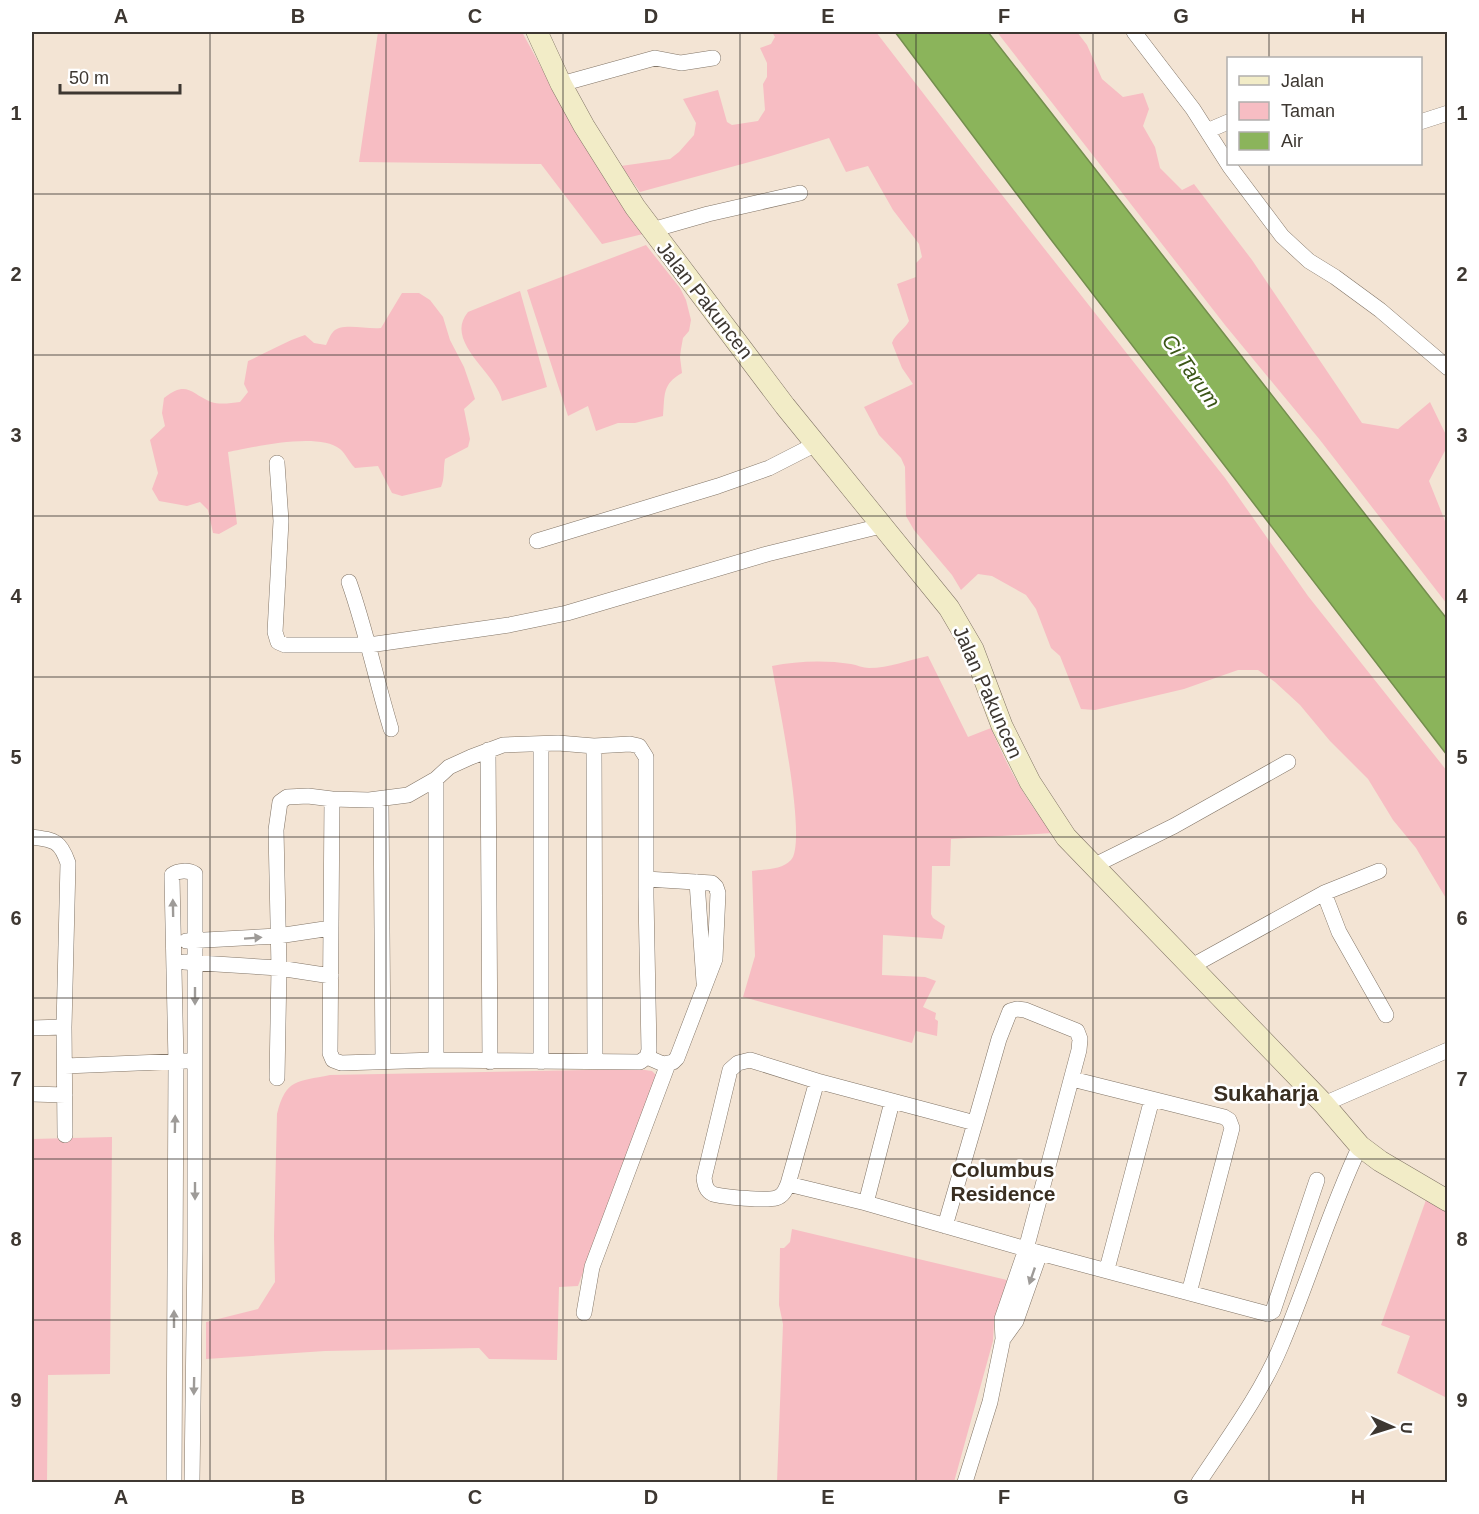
<svg xmlns="http://www.w3.org/2000/svg" width="1479" height="1514" font-family="Arial,sans-serif">
  <rect width="100%" height="100%" fill="#f3e4d4"/>
  <path fill="#f7bdc3" d="M378,32H522L579,137L643,234L602,244L541,164L359,162Z
    M772,32H876L980,167L1225,478L1308,596L1447,771V900L1416,848L1393,820L1368,779L1330,741L1300,705L1275,682L1258,670H1238L1184,689L1095,710L1081,709L1060,656L1051,648L1036,609L1026,595L992,576L978,574L961,590L952,575L914,530L906,516L905,467L901,458L879,435L864,407L913,384L902,368L892,343C895,334 904,330 909,321L897,284L916,277V263L922,257L919,244L893,210L868,166L846,172L829,138L771,156L640,192L621,166L670,159L679,152L694,135L696,123L683,99L718,90L727,122L732,125L758,121L765,110L763,84L767,77V63L760,48L771,44L775,37Z
    M997,32H1077L1087,45L1102,79L1123,97L1143,93L1149,109L1143,126L1155,147L1160,168L1182,190L1194,184L1252,260L1362,423L1398,429L1430,402L1447,437L1448,445L1429,481L1447,526V604L1320,440L1225,325Z
    M646,245L680,288L686,300L691,320L689,331L683,338L681,349L680,357L682,373C662,384 665,395 663,416L635,423H618L596,431L588,406L568,416L527,290Z
    M520,291L547,387L502,401C497,373 443,342 468,312Z
    M402,293H419L430,300L443,317L450,340L464,367L475,399L464,409L470,439L468,447L445,459C443,469 445,478 441,487L402,496L392,493L378,466L355,468C349,462 346,454 340,449C318,432 254,447 228,452L237,524L219,534L213,533L208,510L200,502L187,506L159,501L152,489L158,473L150,440L165,426L162,413L164,398C187,380 190,393 211,402C220,405 231,403 240,402L248,392L244,384L248,361C268,352 284,342 305,335L314,343L326,345C328,341 330,335 333,332C341,322 368,330 381,328Z
    M928,656L968,737L991,728C1008,768 1025,800 1053,833L951,839L950,866H932L931,914L933,918L945,926L942,939L883,935L882,975L925,977L936,981L923,1007L936,1013L935,1019L938,1021L937,1036L916,1031L912,1043L743,997L755,956L752,871C765,869 782,870 791,860C808,842 777,696 772,666C797,661 825,660 851,664C857,665 863,668 869,668C889,668 909,660 928,656Z
    M638,1069L652,1071L656,1075L578,1286L559,1287L557,1360L489,1359L479,1348L325,1351L206,1359V1322L258,1309L275,1282L274,1236L277,1114C286,1078 297,1082 330,1075Z
    M112,1137L110,1374L48,1375L47,1482H32V1139Z
    M1426,1200L1447,1212V1398L1397,1373L1410,1336L1381,1325Z
    M792,1229L1007,1280L994,1322L993,1341L954,1482H777L783,1324L779,1305L780,1248H784L790,1242Z"/>
  <path fill="#8bb45b" stroke="#748e4e" stroke-width="1.5" d="M895,32H988L1447,619V755L1049,237Z"/>
  <g fill="none" stroke-linecap="round" stroke-linejoin="round">
    <g stroke="#827567" stroke-width="16">
      <path id="street" d="M1134,32L1193,109L1230,167L1282,236L1309,261L1335,277L1380,310L1448,368
        M561,84L655,58L681,63L713,58
        M1420,122L1448,113
        M1207,131L1228,122
        M652,230L708,214L800,193
        M277,463L281,521L275,632L278,642L285,645H369L509,625L567,613L767,554L881,526
        M537,541L718,486L769,468L816,444
        M349,582C366,630 376,680 391,729
        M541,745V1062
        M594,746L595,1060
        M488,750L490,1062
        M436,779V1060
        M381,800L383,1061
        M32,837C54,840 60,840 68,863L64,1027L65,1135
        M1093,866L1174,826L1288,762
        M646,879L712,883L716,887L718,893L715,959L677,1058L673,1062L663,1064L647,1057
        M697,882L704,982
        M1324,893L1339,932L1386,1015
        M186,941L278,936L331,928
        M184,962L279,968L331,976
        M1192,966L1324,893L1379,871
        M32,1028L64,1027
        M65,1066L186,1061
        M277,1078L279,968L276,830L280,802L287,797L308,796L332,799L369,800L408,795L436,779L449,767L471,757L503,745L558,743L594,746L630,744L639,746L646,757V897L649,1050L647,1057L640,1062L436,1060L341,1063L333,1060L330,1053L332,799
        M1072,1079L1224,1117L1229,1120L1232,1128L1189,1293
        M817,1081L788,1184C785,1191 783,1196 776,1198C767,1201 722,1197 713,1194C706,1191 705,1185 704,1178L730,1070L738,1063L750,1060L817,1081L975,1123L945,1226
        M32,1094L65,1095
        M1324,1104L1448,1050
        M788,1184L866,1203L1040,1253L1268,1314L1273,1311L1317,1180
        M866,1203L892,1102
        M1107,1269L1152,1099
        M584,1313L592,1267L668,1064
        M1003,1339L1016,1321L1040,1253
        M174,1482L176,1062L172,878V875C178,870 189,870 195,874V1250L192,1482
        M965,1482L990,1402L1003,1339L1002,1319L1026,1249L1079,1050L1080,1039L1077,1031L1025,1010L1017,1009L1010,1011L999,1039L975,1123
        M1199,1482C1228,1438 1261,1394 1281,1346C1309,1280 1329,1211 1360,1146"/>
    </g>
    <g stroke="#827567" stroke-width="22">
      <path id="secondary" d="M537,32L561,84L584,126L635,207L785,406L949,608L973,649L1002,726L1030,782L1066,837L1324,1104L1360,1146L1380,1161L1448,1201"/>
    </g>
    <use href="#street" stroke="#fff" stroke-width="15"/>
    <use href="#secondary" stroke="#f2ecc7" stroke-width="21"/>
  </g>
  <defs><path id="oneway-solid" d="M-6-.8H1V-3.2L6.5 0L1 3.2V.8H-6Z" transform="scale(1.5)"/></defs>
  <g fill="#9e9b98">
    <use href="#oneway-solid" transform="translate(173 908) rotate(-91)"/>
    <use href="#oneway-solid" transform="translate(253 938) rotate(-4)"/>
    <use href="#oneway-solid" transform="translate(195 996) rotate(90)"/>
    <use href="#oneway-solid" transform="translate(175 1124) rotate(-89)"/>
    <use href="#oneway-solid" transform="translate(195 1191) rotate(90)"/>
    <use href="#oneway-solid" transform="translate(1032 1276) rotate(109)"/>
    <use href="#oneway-solid" transform="translate(174 1319) rotate(-90)"/>
    <use href="#oneway-solid" transform="translate(194 1386) rotate(91)"/>
  </g>
  <path fill="none" stroke="#3d3731" stroke-width="1.5" stroke-opacity="0.55" d="M210,32V1482M386,32V1482M563,32V1482M740,32V1482M916,32V1482M1093,32V1482M1269,32V58M1269,164V1482M32,194H1448M32,355H1448M32,516H1448M32,677H1448M32,837H1448M32,998H1448M32,1159H1448M32,1320H1448"/>
  <g text-anchor="middle" stroke-width="5" stroke-linejoin="round" paint-order="stroke">
    <g font-size="20" fill="#3d3731" stroke="#fff">
      <text transform="translate(705 300) rotate(52)" y="7">Jalan Pakuncen</text>
      <text transform="translate(988 692) rotate(66)" y="7">Jalan Pakuncen</text>
    </g>
    <g font-size="21" font-style="italic" fill="#3b5617" stroke="#fff">
      <text transform="translate(1191 371) rotate(55)" y="7">Ci Tarum</text>
    </g>
    <g font-size="21" font-weight="bold" fill="#392e21" stroke="#fff">
      <text x="1003" y="1177">Columbus<tspan x="1003" dy="24">Residence</tspan></text>
    </g>
    <g font-size="22" font-weight="bold" fill="#392e21" stroke="#fff">
      <text x="1266" y="1101">Sukaharja</text>
    </g>
  </g>
  <rect width="1479" height="1514" fill="none" stroke="#ffffff" stroke-width="66"/>
  <rect x="1227" y="57" width="195" height="108" fill="#ffffff" stroke="#b1afad" stroke-width="1.5"/>
  <rect x="1239" y="76" width="30" height="9" fill="#f2ecc7" stroke="#b1afad" stroke-width="1.5"/>
  <text x="1281" y="87" font-size="18" fill="#3d3731">Jalan</text>
  <rect x="1239" y="102" width="30" height="18" fill="#f7bdc3" stroke="#b1afad" stroke-width="1.5"/>
  <text x="1281" y="117" font-size="18" fill="#3d3731">Taman</text>
  <rect x="1239" y="132" width="30" height="18" fill="#8bb45b" stroke="#b1afad" stroke-width="1.5"/>
  <text x="1281" y="147" font-size="18" fill="#3d3731">Air</text>
  <g transform="translate(1392 1427) rotate(93)" stroke="#ffffff" stroke-width="4.5" paint-order="stroke">
  <path d="M0-4.5L10 22L0 15L-10 22Z" fill="#3d3731"/>
  <text y="-9" font-size="16" font-weight="bold" text-anchor="middle" fill="#3d3731">U</text>
  </g>
  <path d="M60 84v9h120v-9" fill="none" stroke="#3d3731" stroke-width="3"/>
  <text x="69" y="84" font-size="18" fill="#3d3731" stroke="#ffffff" stroke-width="4.5" paint-order="stroke">50 m</text>
  <rect x="33" y="33" width="1413" height="1448" fill="none" stroke="#3d3731" stroke-width="2"/>
  <g font-size="20" text-anchor="middle" font-weight="bold" fill="#3d3731">
    <text x="121" y="23">A</text>
    <text x="298" y="23">B</text>
    <text x="475" y="23">C</text>
    <text x="651" y="23">D</text>
    <text x="828" y="23">E</text>
    <text x="1004" y="23">F</text>
    <text x="1181" y="23">G</text>
    <text x="1358" y="23">H</text>
    <text x="16" y="120">1</text>
    <text x="1462" y="120">1</text>
    <text x="16" y="281">2</text>
    <text x="1462" y="281">2</text>
    <text x="16" y="442">3</text>
    <text x="1462" y="442">3</text>
    <text x="16" y="603">4</text>
    <text x="1462" y="603">4</text>
    <text x="16" y="764">5</text>
    <text x="1462" y="764">5</text>
    <text x="16" y="925">6</text>
    <text x="1462" y="925">6</text>
    <text x="16" y="1086">7</text>
    <text x="1462" y="1086">7</text>
    <text x="16" y="1246">8</text>
    <text x="1462" y="1246">8</text>
    <text x="16" y="1407">9</text>
    <text x="1462" y="1407">9</text>
    <text x="121" y="1504">A</text>
    <text x="298" y="1504">B</text>
    <text x="475" y="1504">C</text>
    <text x="651" y="1504">D</text>
    <text x="828" y="1504">E</text>
    <text x="1004" y="1504">F</text>
    <text x="1181" y="1504">G</text>
    <text x="1358" y="1504">H</text>
  </g>
</svg>
